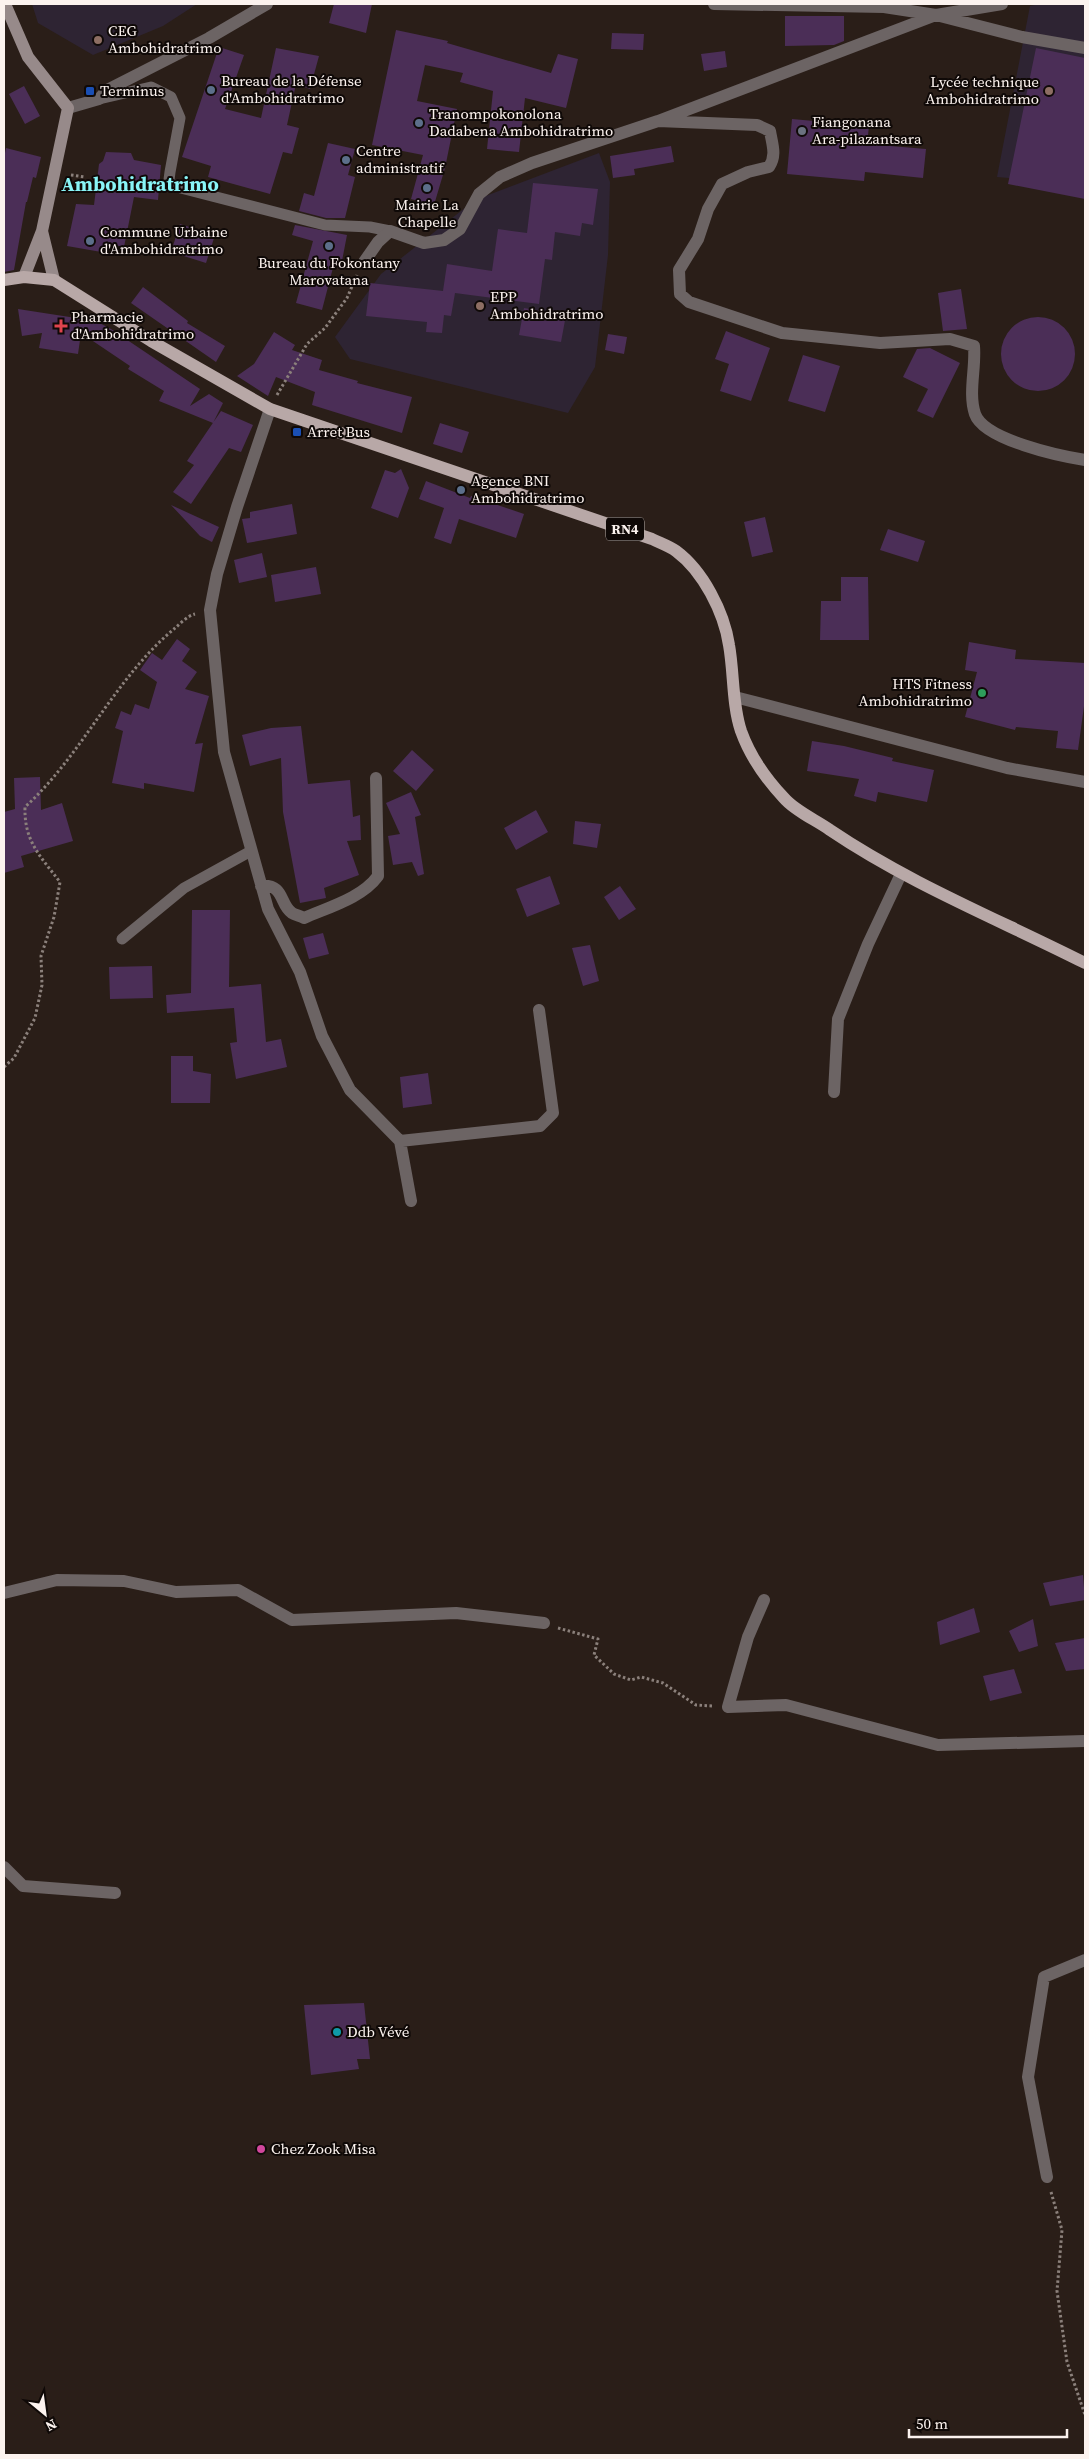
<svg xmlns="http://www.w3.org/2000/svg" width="1089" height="2459" font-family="'Source Serif 4',serif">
  <rect width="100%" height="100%" fill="#2a1e18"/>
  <path fill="#2e2433" d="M32,4H197L163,26L93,55L38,23Z
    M1039,4H1085V184L997,177L1030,6Z
    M599,153L610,182L608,255L595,367L568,413L350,359L335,337L381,274L475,200Z"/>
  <path fill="#4b2e57" d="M334,4H372L366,33L329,23Z
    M785,16H844V41L834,45L785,46Z
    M396,30L448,41L447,43L551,73L558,54L578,59L566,108L525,98L519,152L487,149L493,91L460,82L463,73L425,65L417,101L457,109L445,168L434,205L411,199L423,155L372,145Z
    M612,33L644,34L643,50L611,49Z
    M219,47L244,55L225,109L261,118L276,48L319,56L310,89L296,84L287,125L299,128L292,154L283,152L270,194L208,177L211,166L182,157Z
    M1036,48L1085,58V199L1008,184Z
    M725,51L727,67L704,71L701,54Z
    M24,86L40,116L25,124L9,94Z
    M792,119L869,126L867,144L926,149L923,178L865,172L864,181L787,174Z
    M328,143L355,149L348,175L355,177L345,218H326L299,211L304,193L314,196Z
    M671,146L674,162L634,169L635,175L613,178L610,156Z
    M6,148L41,157L36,178L33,177L27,202H26L14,270L4,272V158Z
    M106,152L131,153L134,160L161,165L158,200L134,197L124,247L109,244L107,253L67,246L76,204L94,205L99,164L103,161Z
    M533,183L598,189L593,225L582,223L580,236L555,232L552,260L545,259L539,304L455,293L451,316L444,315L442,333L426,332L427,322L366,316L370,283L443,291L447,264L492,271L498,229L527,233Z
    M180,224L215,235L206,263L171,252Z
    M295,225L347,235L342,261L335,260L322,310L296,303L313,241L292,235Z
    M143,287L188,321L187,323L225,346L216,362L131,303Z
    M961,289L967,329L943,331L938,293Z
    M524,308L566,315L561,342L519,335Z
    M18,309L89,320L90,318L111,329L200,389L190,406L209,394L223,403L213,423L159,401L164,391L128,369L130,366L81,333L78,354L39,348L42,333L22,336Z
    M1001 354a37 37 0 1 1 74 0a37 37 0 1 1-74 0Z
    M726,331L770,348L751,401L720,391L729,364L715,359Z
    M274,332L295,345L292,350L322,360L319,370L358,381L357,383L412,397L402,433L312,405L315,392L276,377L268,396L237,376L254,364Z
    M608,334L627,337L624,354L605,350Z
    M930,348L960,363L933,418L917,411L928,389L903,377L917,349Z
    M803,355L840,366L825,412L788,401Z
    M221,411L253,425L241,452L229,448L191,504L173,492L194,465L187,461Z
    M440,423L469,432L462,453L433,444Z
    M401,469L409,488L398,518L371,508L385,470L395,473Z
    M426,481L470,498L471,496L524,514L516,538L459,519L451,544L434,538L444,508L419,499Z
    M292,504L297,534L247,543L242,519L250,518V512Z
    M171,505L219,527L212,542L200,536Z
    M765,517L773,552L752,557L744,522Z
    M888,529L925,541L918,562L880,550Z
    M262,553L267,577L239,583L234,560Z
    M316,567L321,594L275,602L271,575Z
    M841,577H868L869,640H820L821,601H841Z
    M177,639L190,649L182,661L197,672L185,689L209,696L195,744L203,743L194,792L144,783V789L112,783L123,731L115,728L121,711L131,715L135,704L149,709L157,682L140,670L152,653L162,660Z
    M969,642L1016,650L1015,659L1085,663V699L1078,750L1056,748L1058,731L1016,727L1015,730L965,717L977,672L965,670Z
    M301,726L308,784L350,780L353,817L360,815L361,840L347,841L359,875L324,888L326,898L300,903L283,812L281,758L250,766L242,735L271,728Z
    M812,741L844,746L893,758L892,761L934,770L927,802L878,792L876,802L854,796L859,779L807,771Z
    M412,750L434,770L416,791L393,771Z
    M40,777L41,810L62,803L73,841L21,856L24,867L4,873V812L15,809L14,778Z
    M411,792L421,815L415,817L424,874L418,876L412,862L393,865L388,836L400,834L386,803Z
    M536,810L548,832L516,850L504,828Z
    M575,821L601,824L597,848L573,844Z
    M550,876L560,904L527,917L516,889Z
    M620,886L636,909L619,920L604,897Z
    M192,910H230L229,987L261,984L266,1042L281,1039L287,1067L236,1079L230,1043L237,1042L234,1008L167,1013L166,995L191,993Z
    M323,933L329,954L309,959L303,938Z
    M590,945L599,981L583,986L572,948Z
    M152,966L153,998L110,999L109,967Z
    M171,1056H193V1071L211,1074L210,1103H171Z
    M428,1073L432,1104L403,1108L400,1077Z
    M1083,1575L1085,1600L1050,1606L1043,1583Z
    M974,1608L980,1632L940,1645L937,1622Z
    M1033,1619L1038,1646L1019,1652L1009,1631Z
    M1085,1638V1669L1066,1671L1055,1643Z
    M1014,1669L1022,1693L990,1701L983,1676Z
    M364,2003L370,2059H357L359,2069L311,2075L304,2005Z"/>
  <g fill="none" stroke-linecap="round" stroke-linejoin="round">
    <path stroke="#8b807b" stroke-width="3" stroke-dasharray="2.5 2.5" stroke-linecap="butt" d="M71,175L85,177
      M277,395L307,344L325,328L347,298L357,275
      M4,1067L14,1058L35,1018L42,985L41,956L54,917L60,882C40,856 24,841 25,807C83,754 114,679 174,629C180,624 187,616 195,614
      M558,1628L598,1639L594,1655L614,1674L631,1680L641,1677L663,1683L696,1705L712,1706
      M1051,2192L1062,2230L1057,2291L1067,2362L1085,2415"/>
    <path stroke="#6c6464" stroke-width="11" d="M99,99L151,87L171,97L180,118L170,172L169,180L173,186L325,225L370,227L390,231
      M122,939L184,888L251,851"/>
    <path stroke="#6c6464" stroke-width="12" d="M714,4L884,7L936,15L1022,37L1085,48
      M68,108L99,99L107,90L209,38L267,4
      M658,121L757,125L770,131C772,144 777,155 769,167L748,172L722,184L708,209L698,239L679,270L680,294L689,302L782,333L880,343L950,339L974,346C976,368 968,393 975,414C984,440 1060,456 1085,460
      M364,262L378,242L390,231L424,243L444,240L460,229L479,194L500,177L532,163L658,121L936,15L1002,4
      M270,409L237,507L217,574L210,610L224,752L268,909L300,972L322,1036L350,1090L400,1141L411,1201
      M735,697L1007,768L1085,782
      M261,886C285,884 279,904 292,913C295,915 301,916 304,918C329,907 362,898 378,876L376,778
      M834,1092L838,1019L868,944L901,874
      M400,1141L540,1126L553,1113L539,1010
      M4,1593L57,1580L124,1581L176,1592L238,1590L292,1620L456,1613L544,1623
      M764,1600L748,1637L728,1707L786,1705L938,1745L1085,1741
      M4,1867L23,1886L115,1893
      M1047,2177L1028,2077L1044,1977L1085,1960"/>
    <path stroke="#978a8a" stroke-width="12" d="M5,4L28,57L68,108L42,231L24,277
      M42,231L54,280"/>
    <path stroke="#b8a8a7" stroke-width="12" d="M4,280L24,277L54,280L151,341L270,409L652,539C660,543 669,546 676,551C703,571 724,612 729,645C734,673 732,704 741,731C750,756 766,779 784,798C795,811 816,820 830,830C910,884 1000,920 1085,963"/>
  </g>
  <g fill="#8d6e63" stroke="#0f0907" stroke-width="2">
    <circle cx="98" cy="40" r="5"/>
    <circle cx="1049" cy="91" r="5"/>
    <circle cx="480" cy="306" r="5"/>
  </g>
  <g fill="#5c6f8a" stroke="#0f0907" stroke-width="2">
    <circle cx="211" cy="90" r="5"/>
    <circle cx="419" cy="123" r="5"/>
    <circle cx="346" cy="160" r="5"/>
    <circle cx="427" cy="188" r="5"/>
    <circle cx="90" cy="241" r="5"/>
    <circle cx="329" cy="246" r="5"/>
    <circle cx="461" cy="490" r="5"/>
  </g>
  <g fill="#1a4fb4" stroke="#0f0907" stroke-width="2">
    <rect x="85" y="86" width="10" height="10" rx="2.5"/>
    <rect x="292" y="427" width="10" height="10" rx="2.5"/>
  </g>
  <circle fill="#6b7280" stroke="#0f0907" stroke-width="2" cx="802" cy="131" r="5"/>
  <path fill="#e0444e" stroke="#0f0907" stroke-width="2" d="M58.5 318.5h5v5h5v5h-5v5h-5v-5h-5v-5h5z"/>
  <circle fill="#2e9e5b" stroke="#0f0907" stroke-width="2" cx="982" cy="693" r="5"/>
  <circle fill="#0f9aa8" stroke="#0f0907" stroke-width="2" cx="337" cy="2032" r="5"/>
  <circle fill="#d1479c" stroke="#0f0907" stroke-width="2" cx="261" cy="2149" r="5"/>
  <g text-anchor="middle" stroke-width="4" stroke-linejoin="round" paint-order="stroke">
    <rect fill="#0f0907" stroke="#b5ada9" stroke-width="1" x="606" y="517.5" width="38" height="23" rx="4"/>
    <g font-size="14" font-weight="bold" fill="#fcf3ef">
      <text x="625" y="534">RN4</text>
    </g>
    <g font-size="15" fill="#fcf3ef" stroke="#0f0907" text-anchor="start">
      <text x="108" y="36">CEG<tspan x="108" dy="17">Ambohidratrimo</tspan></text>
      <text x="221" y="86">Bureau de la Défense<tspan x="221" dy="17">d'Ambohidratrimo</tspan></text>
      <text x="1039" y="87" text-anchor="end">Lycée technique<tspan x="1039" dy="17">Ambohidratrimo</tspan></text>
      <text x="100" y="96">Terminus</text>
      <text x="429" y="119">Tranompokonolona<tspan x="429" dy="17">Dadabena Ambohidratrimo</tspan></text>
      <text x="812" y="127">Fiangonana<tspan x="812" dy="17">Ara-pilazantsara</tspan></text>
      <text x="356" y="156">Centre<tspan x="356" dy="17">administratif</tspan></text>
      <text x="427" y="210" text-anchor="middle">Mairie La<tspan x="427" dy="17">Chapelle</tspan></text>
      <text x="100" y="237">Commune Urbaine<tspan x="100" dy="17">d'Ambohidratrimo</tspan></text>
      <text x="329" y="268" text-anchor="middle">Bureau du Fokontany<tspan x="329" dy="17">Marovatana</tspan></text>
      <text x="490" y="302">EPP<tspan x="490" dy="17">Ambohidratrimo</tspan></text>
      <text x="71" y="322">Pharmacie<tspan x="71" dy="17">d'Ambohidratrimo</tspan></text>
      <text x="307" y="437">Arret Bus</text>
      <text x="471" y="486">Agence BNI<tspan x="471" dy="17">Ambohidratrimo</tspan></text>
      <text x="972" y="689" text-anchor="end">HTS Fitness<tspan x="972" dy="17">Ambohidratrimo</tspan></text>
      <text x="347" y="2037">Ddb Vévé</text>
      <text x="271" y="2154">Chez Zook Misa</text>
    </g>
    <g font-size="20" font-weight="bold" fill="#89f5f7" stroke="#0f0907">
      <text x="140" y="191">Ambohidratrimo</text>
    </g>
  </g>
  <rect width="1089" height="2459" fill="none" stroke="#fcf3ef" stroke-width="10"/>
  <g transform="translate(45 2414) rotate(151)" stroke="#0f0907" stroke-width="4" paint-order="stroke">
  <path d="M0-4L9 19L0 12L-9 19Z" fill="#fcf3ef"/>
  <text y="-8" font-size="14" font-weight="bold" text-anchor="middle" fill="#fcf3ef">N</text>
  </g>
  <path d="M909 2429v8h158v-8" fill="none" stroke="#fcf3ef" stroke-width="2.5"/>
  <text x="916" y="2429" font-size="15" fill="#fcf3ef" stroke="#0f0907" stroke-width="4" paint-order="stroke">50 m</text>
</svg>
